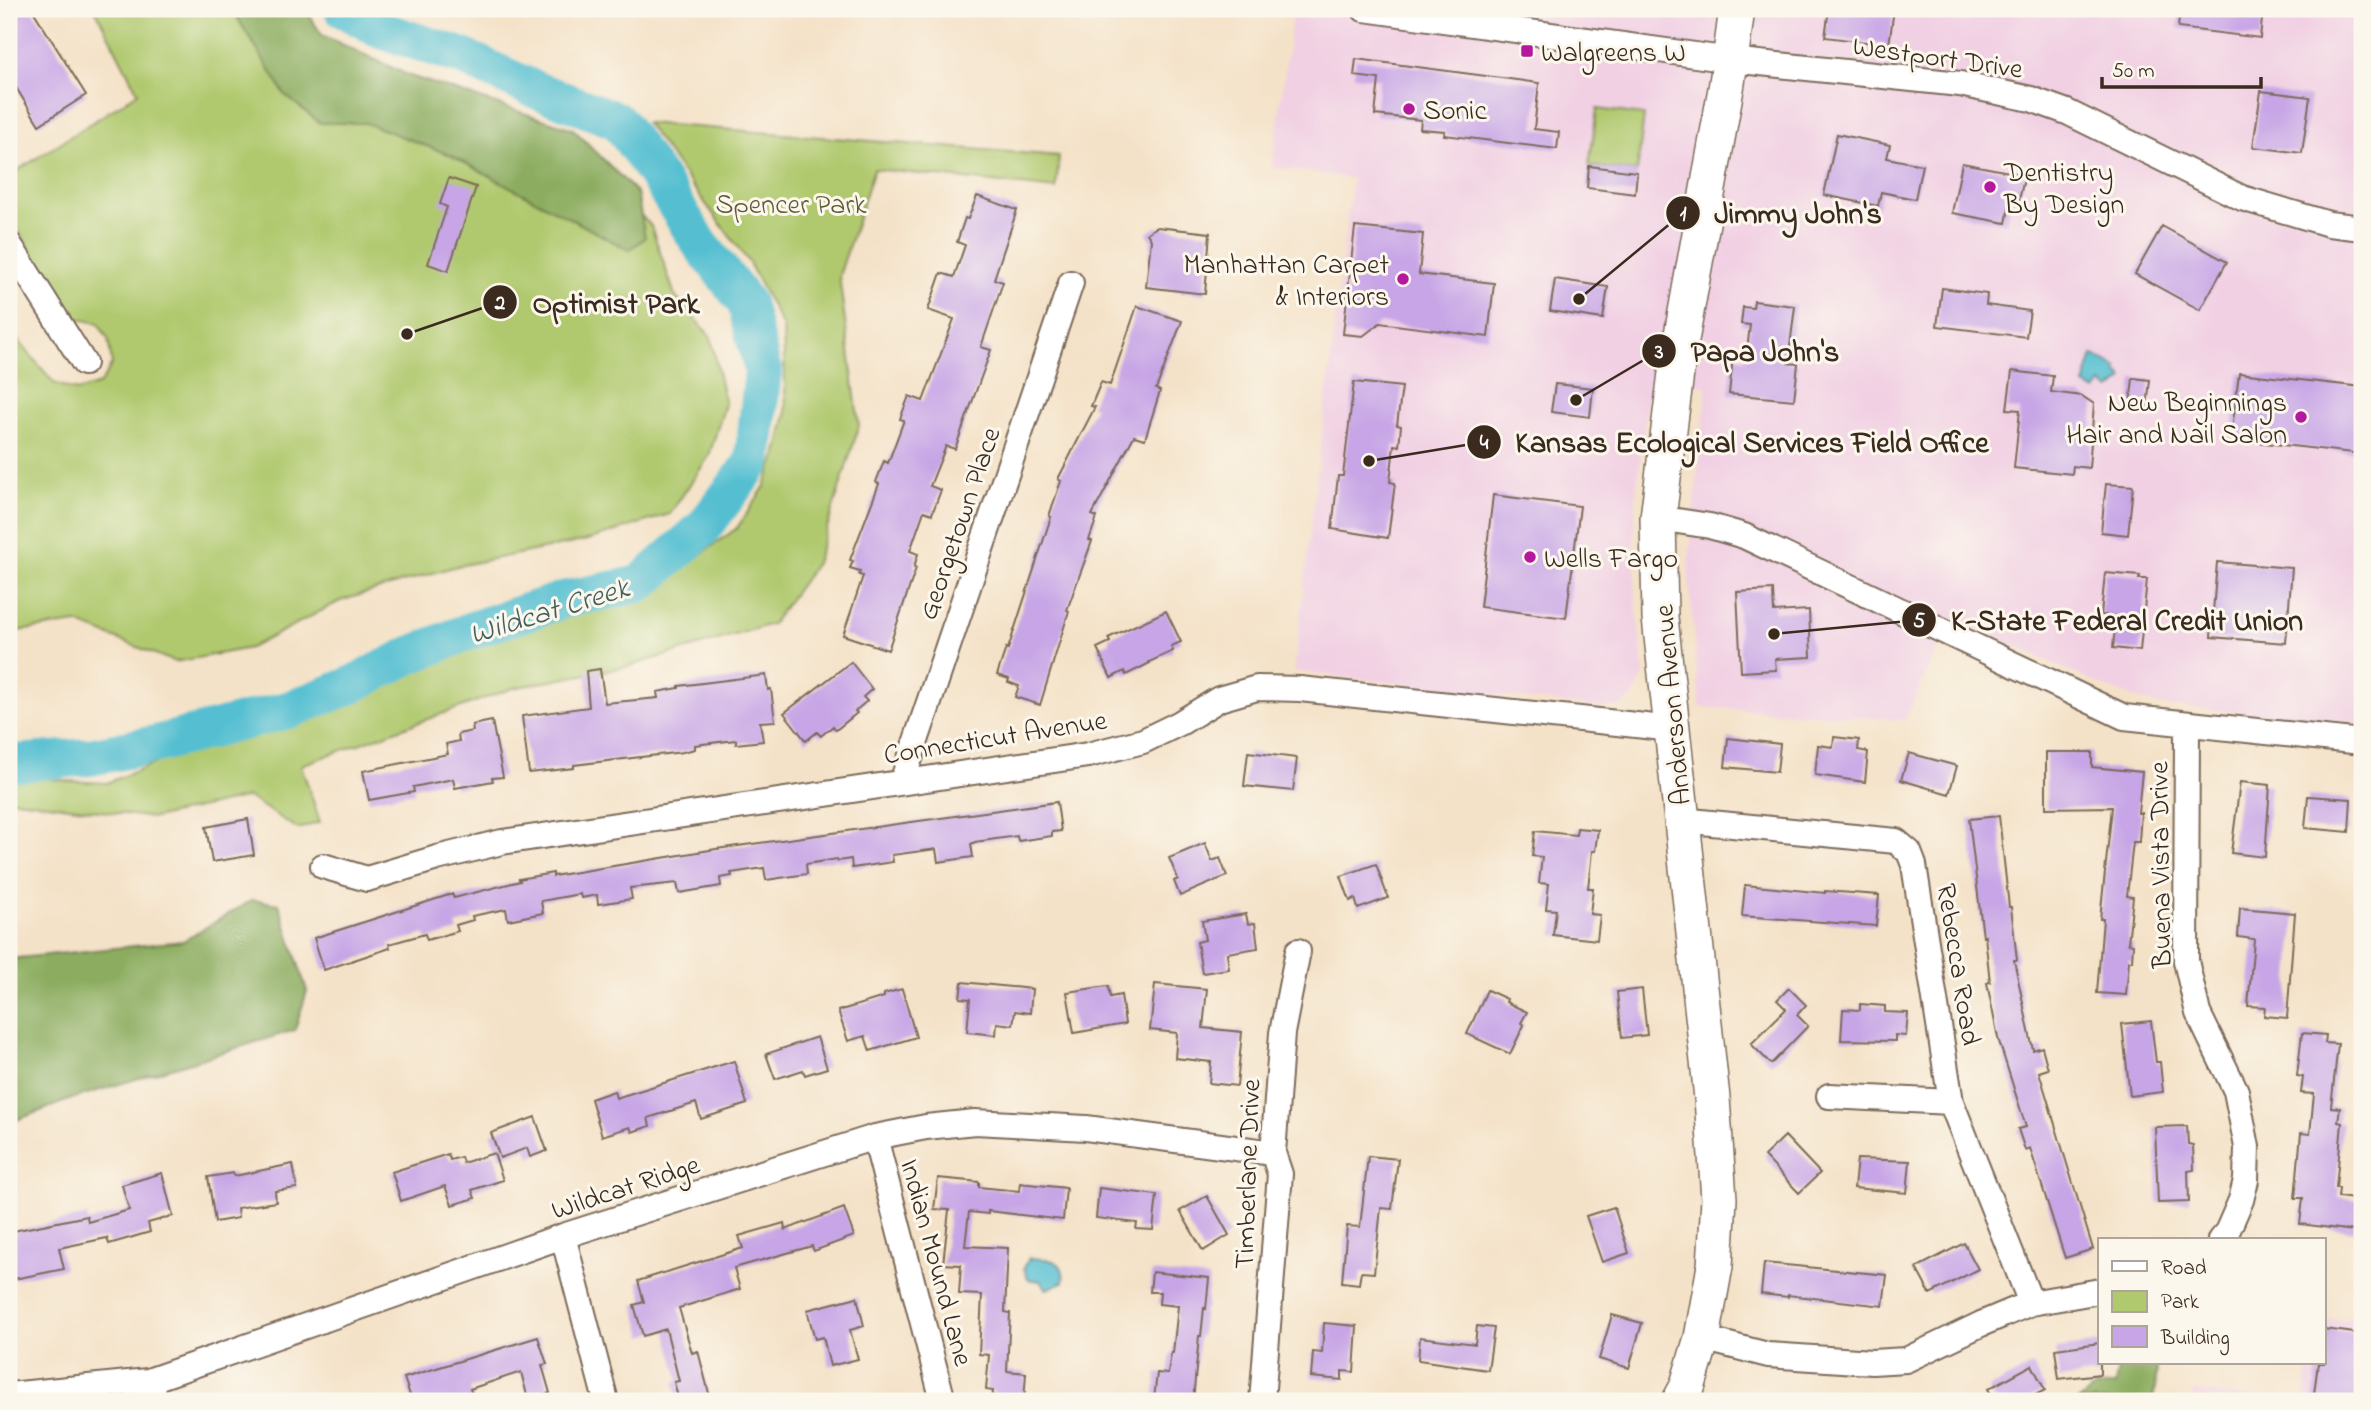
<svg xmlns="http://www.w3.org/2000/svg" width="2371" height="1410" font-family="'Indie Flower',sans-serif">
  <rect width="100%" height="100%" fill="#fbf7ec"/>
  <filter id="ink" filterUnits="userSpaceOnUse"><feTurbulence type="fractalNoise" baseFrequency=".0143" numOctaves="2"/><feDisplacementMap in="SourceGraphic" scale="14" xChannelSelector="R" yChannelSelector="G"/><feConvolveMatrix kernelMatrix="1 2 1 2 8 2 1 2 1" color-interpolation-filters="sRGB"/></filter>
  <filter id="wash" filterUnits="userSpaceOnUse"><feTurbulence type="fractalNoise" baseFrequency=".00686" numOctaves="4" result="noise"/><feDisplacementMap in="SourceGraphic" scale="28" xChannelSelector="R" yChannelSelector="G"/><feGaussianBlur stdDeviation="1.57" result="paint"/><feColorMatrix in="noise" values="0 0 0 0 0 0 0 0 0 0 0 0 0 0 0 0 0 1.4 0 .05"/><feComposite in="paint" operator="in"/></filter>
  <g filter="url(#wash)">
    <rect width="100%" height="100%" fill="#f4e2c8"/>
    <path fill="#f1d0e3" d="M1293,9H2362V723L2156,705L2102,686L1952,617L1905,720L1700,707L1688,569L1707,386L1650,382L1636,492L1634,547L1636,603L1644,674L1633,697L1619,707L1602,708L1294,671L1352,178L1272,167Z
      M2362,1309V1401H2304L2308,1363H2324V1319L2345,1320Z
      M2193,1391L2295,1401H2190Z"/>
    <path fill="#b0c96e" stroke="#767a46" stroke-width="2" d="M95,9H307L326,51L581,150L651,226L675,296L711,337L725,404L709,456L670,514L588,540L453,567L340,601L250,648L175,662L77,623L9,632V332H11L54,383L77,391L100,384L112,364L108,339L98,323L71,317L9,215V176L138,93Z
      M1597,109L1644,115L1637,172L1589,166Z
      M646,123L1059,156L1056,189L874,169L839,276L859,426L816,563L772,624L630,666L513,688L301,765L320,822L298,829L248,797L154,818L9,799V773L67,781L107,783L160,761L243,733L312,717L449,657L556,618L641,593L686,565L737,528L765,486L777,453L786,414L783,327L748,261Z"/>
    <path fill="#8cad61" stroke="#646c40" stroke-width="2" d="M232,9H305L322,35L410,76L573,129L637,193L645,238L629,250L450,155L366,123H320L285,95Z
      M252,900L279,904L307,991L295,1030L74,1098L9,1123V959L183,941Z
      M2119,1363H2156L2157,1372L2153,1401H2078L2093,1389L2115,1385Z"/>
    <path fill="#55bfd1" stroke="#487478" stroke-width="2" d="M2093,355L2115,366L2118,369L2116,371L2124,379L2110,390L2102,383L2096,391L2084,385Z
      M1029,1258C1047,1259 1067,1258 1063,1282L1047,1289L1040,1281L1028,1279L1024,1268Z"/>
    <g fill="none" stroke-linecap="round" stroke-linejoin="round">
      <path stroke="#55bfd1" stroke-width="38" d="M9,761L16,763L90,757L156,744L288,710L347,687L413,654L478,628L566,599L640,584L703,528L753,462L763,371L746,303L700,244L660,180L618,121L536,90L461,56L384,31L343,9"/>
    </g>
    <g id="blocks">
      <path fill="#c7a5e6" d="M9,9H32L86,95L39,125L9,76Z
        M1829,9H1894L1889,45L1825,37Z
        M2180,9H2263L2260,38L2178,28Z
        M1356,59L1539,83L1534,129L1559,132L1557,149L1444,135L1445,131L1420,129L1421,120L1375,115L1379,79L1354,76Z
        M2261,91L2310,97L2302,153L2253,147Z
        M1837,134L1890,145L1887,158L1922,165L1915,199L1881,192L1878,206L1824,195Z
        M1962,163L2025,175L2019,200L2011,199L2006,223L1952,213Z
        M1589,166L1637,172L1635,194L1587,188Z
        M449,178L476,187L448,271L428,264L447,207L440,204Z
        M977,196L1017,210L994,279L1003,282L981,347L991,350L955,449L946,446L930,486L941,490L932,514L924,511L910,551L918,554L914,567L916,568L888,650L843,635L863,576L859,575L860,571L850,568L853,561L850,560L879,484L876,482L884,461L888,463L904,420L900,419L909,396L923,401L954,319L928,310L941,273L954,277L965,245L957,242L965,218L968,219Z
        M2162,226L2227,262L2200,310L2135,274Z
        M1157,227L1210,233L1205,294L1146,287L1151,240L1147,233Z
        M1355,227L1423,234L1419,274L1494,283L1488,337L1380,323L1363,336L1343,334Z
        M1555,279L1608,287L1603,319L1550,311Z
        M1942,288L1987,294L1986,305L2030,311L2026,337L1937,326Z
        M1754,301L1795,306L1788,363L1798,364L1794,400L1729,394L1733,357L1746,359L1750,325L1741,324L1743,307L1753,308Z
        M1137,306L1182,321L1156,389L1160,391L1145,439L1134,436L1092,515L1097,517L1089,540L1092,541L1067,610L1069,611L1040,705L1015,697L1019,686L1008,682L1009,679L997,675L1006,648L1008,649L1051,517L1049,516L1061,481L1058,479L1095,407L1091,406L1101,382L1110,385Z
        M2012,371L2053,376L2051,392L2082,396L2094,404L2089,468L2073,466L2072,474L2014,468L2020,410L2007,409Z
        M2239,373L2362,387V454L2231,439Z
        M2133,378L2150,380L2147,407L2130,405Z
        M1354,382L1402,387L1397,425L1401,426L1399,446L1394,445L1390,482L1395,483L1388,538L1332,529L1338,476H1343Z
        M1555,384L1593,388L1590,417L1551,412Z
        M2106,484L2133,486L2128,535L2101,532Z
        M1493,495L1580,506L1566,618L1480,607Z
        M2217,562L2292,568L2286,643L2211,637Z
        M2105,573L2140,576L2139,579H2147L2140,651L2113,648L2116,616L2101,615Z
        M1773,590L1774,612L1809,610L1811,657L1775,659L1776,670L1741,672L1737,592Z
        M1166,611L1181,642L1171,646L1173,651L1149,662L1150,663L1126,675L1124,671L1111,678L1097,648L1110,642L1108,638Z
        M851,662L872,689L863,697L867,701L855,711L857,713L836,730L833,726L821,736L817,732L806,741L784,713Z
        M600,669L605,703L658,698L657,692L679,688V686L766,675L768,690L771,689L775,721L760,722L763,741L736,744V740L695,745V749L683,752L574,765V768L529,773L522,716L589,707L586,671Z
        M492,721L503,777L492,778L493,781L455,788L453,779L413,787L414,792L369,800L363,771L448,754L446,744L459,741L458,734L473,731L472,725Z
        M1834,737L1859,740L1858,750L1868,752L1865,782L1815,775L1818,745L1833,747Z
        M1728,738L1780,744L1777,772L1725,767Z
        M1248,752L1297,758L1293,791L1244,786Z
        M2046,752H2092V767L2142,772L2138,813H2141L2139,842H2133L2127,896L2133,897L2128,943L2133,944L2132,961H2129L2126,995L2097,993L2103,919H2100L2112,807L2046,808Z
        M1909,753L1957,766L1949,794L1901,780Z
        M2240,782L2270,785L2265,857L2231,853Z
        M2308,796L2351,799L2349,832L2305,828Z
        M1057,802L1061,831L1052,832V836L1018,841L1017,836L975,842L971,844L973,857L938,862L936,849L892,855L893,862L852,868L851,859L838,861L837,859L806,864L807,874L766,880L764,868L731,873L732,876L720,878L721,886L679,893L677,883L630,888L632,899L598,904L597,895L581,898L580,894L541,901L543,913L508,920L506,909L472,916L473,920L456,925L458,931L427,940L425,934L389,944L390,948L324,970L314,938L452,894L454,898L520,881L519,879L553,873V876L716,849Z
        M1999,816L2009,907H2011L2017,960H2014L2033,1050L2042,1047L2048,1069L2039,1072L2093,1249L2065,1258L2030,1148L2025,1150L2018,1129L2026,1127L1998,1038L1987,983L1990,982L1985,936L1983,937L1969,819Z
        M248,819L254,855L212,862L206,827Z
        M1577,828L1598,830L1595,851H1592L1588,888H1593L1590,914L1600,915L1597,940L1553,935L1556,910L1546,909L1549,884L1539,883L1542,857L1532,856L1535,831L1576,835Z
        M1205,843L1212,861L1220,858L1227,876L1180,896L1174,881L1178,879L1169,858Z
        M1376,864L1388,898L1358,909L1355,898L1350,901L1341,876Z
        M1745,885L1825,893V891L1879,895L1876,926L1742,916Z
        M2240,908L2295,913L2287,1018L2264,1016L2265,1007L2248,1006L2254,939L2238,937Z
        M1246,914L1248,924L1255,923L1258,948L1227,953L1229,969L1202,973L1197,942L1205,940L1202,921Z
        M962,982L1032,989L1030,1013L1015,1011L1013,1025L997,1023L996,1035L967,1032L970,999L960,998Z
        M1155,984L1207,989L1203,1028L1242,1032L1237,1086L1209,1083L1211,1062L1175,1058L1177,1033L1150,1030Z
        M1108,986L1110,997L1121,995L1125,1024L1074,1033L1067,992Z
        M1789,988L1806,1005L1797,1015L1808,1026L1771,1064L1751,1044L1786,1009L1777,1000Z
        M902,989L916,1037L870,1051L865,1036L848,1041L838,1011L884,997V994Z
        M1642,989L1647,1035L1622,1038L1617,992Z
        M1487,990L1507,999L1506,1002L1527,1012L1521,1023L1524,1025L1510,1054L1467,1034Z
        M1860,1004L1885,1006V1012L1908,1013L1906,1036L1895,1035V1041L1841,1040L1843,1009L1860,1010Z
        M2151,1021L2156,1062H2160L2163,1092L2130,1096L2122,1024Z
        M2302,1033L2326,1035L2325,1043L2338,1044L2331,1107L2340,1108L2338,1122L2342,1123L2336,1188H2339L2338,1197L2362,1200V1232L2300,1224L2303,1198H2295L2301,1133L2310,1134L2314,1094L2301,1093L2303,1077L2297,1076Z
        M817,1037L827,1068L805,1075L803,1070L775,1079L766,1054Z
        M734,1061L747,1104L701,1119L696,1103L648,1118L650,1126L632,1132L630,1127L602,1136L591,1099L614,1091L616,1098Z
        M535,1117L547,1151L530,1157L527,1148L500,1158L491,1133Z
        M2187,1126L2188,1144L2193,1145L2194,1170L2188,1171L2189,1202L2158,1203L2155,1127Z
        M1785,1136L1820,1173L1799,1193L1764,1156Z
        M494,1153L503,1180L472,1190L475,1198L452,1205L445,1186L401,1201L392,1172L448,1154L450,1160L461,1157L463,1163Z
        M1368,1156L1398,1159L1392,1209L1381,1208L1374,1273L1361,1272L1359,1284L1342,1282L1347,1226L1360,1227Z
        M1857,1159L1910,1161L1907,1193L1854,1188Z
        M293,1164L297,1188L275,1191L276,1202L237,1208L238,1218L215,1222L208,1177L233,1173L234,1176Z
        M162,1173L173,1216L148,1223L150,1232L109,1244L107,1238L59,1248L64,1269L9,1280V1243L15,1242L13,1231L87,1216L88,1222L129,1210L122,1185Z
        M938,1178L979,1182V1187L1019,1191L1020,1183L1066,1188L1063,1220L988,1211V1214L969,1212L965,1246L1008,1248L1005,1312L1010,1313L1007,1371L1026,1373L1024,1401H992L993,1391L986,1390L989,1355L979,1354L982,1295L959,1294L961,1265L943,1264L949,1210L934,1209Z
        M1099,1188L1157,1195L1153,1230L1136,1229L1137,1223L1096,1218Z
        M1207,1196L1229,1235L1203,1251L1180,1211Z
        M1614,1207L1629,1253L1602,1262L1586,1216Z
        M844,1208L854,1236L814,1251L812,1246L734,1268L740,1289L679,1308L692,1353L698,1351L711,1401H679L674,1382L679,1381L666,1329L643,1336L634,1305L644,1302L638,1281L743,1248L739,1236L784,1223L785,1230Z
        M1964,1243L1978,1269L1930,1294L1916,1268Z
        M1764,1263L1887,1275L1883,1306L1788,1295V1297L1761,1294Z
        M1152,1272L1209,1278L1206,1309L1204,1308L1201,1336H1199L1193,1401L1154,1399L1157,1373L1168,1374L1171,1353H1173L1178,1306L1159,1304L1160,1292H1150Z
        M857,1297L864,1326L850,1330L858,1359L830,1366L823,1337L815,1339L807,1310Z
        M1612,1315L1642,1323L1629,1368L1599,1359Z
        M1324,1323L1357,1326L1354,1372L1342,1371V1380L1311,1377L1313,1352L1322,1353Z
        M1477,1326L1494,1328L1488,1370L1418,1360L1420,1337L1475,1344Z
        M2324,1329L2362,1334V1401H2313L2318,1363H2324Z
        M538,1337L547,1364L542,1365L550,1393L528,1399L521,1372L470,1389L474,1401H412L404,1378Z
        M2100,1343V1374L2059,1379L2055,1349Z
        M2032,1365L2045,1390L2024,1401H1995L1988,1389Z"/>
    </g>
  </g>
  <g filter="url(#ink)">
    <use href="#blocks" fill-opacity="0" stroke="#7c6a5a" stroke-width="2"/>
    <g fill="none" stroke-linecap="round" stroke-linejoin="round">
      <g stroke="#7c6a5a" stroke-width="28">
        <path id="street" d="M1364,9L1731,60L1960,84L2031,99L2067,112L2242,198L2329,224L2362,228
          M9,244L84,363
          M1658,518L1710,526L1744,536L2124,717L2362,742
          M2187,725L2186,961L2198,1013L2236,1091L2247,1147L2246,1180L2241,1200L2227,1232L2220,1240
          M902,782L1071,283
          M1681,820L1896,841L1909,852L1914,865L1951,1102L2031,1303
          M323,866L367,879L437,858L502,842L1088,755L1143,741L1180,723L1219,699L1257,688L1300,689L1673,729
          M1829,1096L1951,1102
          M875,1137L943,1401
          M563,1236L606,1401
          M1702,1338L1768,1355L1872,1362L1906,1360L1981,1324L2031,1303L2100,1291
          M148,1381L157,1401
          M9,1395L148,1381L563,1236L875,1137L926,1127L975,1122L1086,1128L1273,1153
          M1262,1401L1280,1174L1273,1153L1282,1033L1298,951"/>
      </g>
      <g stroke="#7c6a5a" stroke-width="38">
        <path id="secondary" d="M1680,1401L1687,1388L1702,1338L1715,1266L1719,1199L1712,1098L1660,618L1658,518L1678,357L1727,83L1737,9"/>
      </g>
      <use href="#street" stroke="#fff" stroke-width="24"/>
      <use href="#secondary" stroke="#fff" stroke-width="35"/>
    </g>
  </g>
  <g fill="#b5179e" stroke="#fbf7ec" stroke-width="2.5">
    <rect x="1520" y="44" width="14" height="14" rx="3.5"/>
    <circle cx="1409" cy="109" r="7"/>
    <circle cx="1990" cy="187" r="7"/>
    <circle cx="1403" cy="279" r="7"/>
    <circle cx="2301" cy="417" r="7"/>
    <circle cx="1530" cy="557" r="7"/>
  </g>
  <g text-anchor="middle" stroke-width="6" stroke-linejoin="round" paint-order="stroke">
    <g font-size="28" fill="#3b2a1e" stroke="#fbf7ec" text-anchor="start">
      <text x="1541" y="61">Walgreens W</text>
      <text x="1423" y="119">Sonic</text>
      <text x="2004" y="181">Dentistry<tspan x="2004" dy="32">By Design</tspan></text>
      <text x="1389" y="273" text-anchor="end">Manhattan Carpet<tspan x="1389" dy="32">&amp; Interiors</tspan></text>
      <text x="2287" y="411" text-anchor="end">New Beginnings<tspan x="2287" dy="32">Hair and Nail Salon</tspan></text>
      <text x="1544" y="567">Wells Fargo</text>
    </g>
    <g font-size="28" fill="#3b2a1e" stroke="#fbf7ec">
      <text transform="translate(1938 56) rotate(8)" y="10">Westport Drive</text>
      <text transform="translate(958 523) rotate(-71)" y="10">Georgetown Place</text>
      <text transform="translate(1671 705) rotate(-95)" y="10">Anderson Avenue</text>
      <text transform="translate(995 736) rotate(-9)" y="10">Connecticut Avenue</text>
      <text transform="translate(2159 865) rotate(-91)" y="10">Buena Vista Drive</text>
      <text transform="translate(1960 964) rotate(81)" y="10">Rebecca Road</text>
      <text transform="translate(1246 1174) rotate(-88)" y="10">Timberlane Drive</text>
      <text transform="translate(625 1186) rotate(-18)" y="10">Wildcat Ridge</text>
      <text transform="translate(938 1262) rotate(75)" y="10">Indian Mound Lane</text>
    </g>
    <g font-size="28" fill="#5e5a36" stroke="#fbf7ec">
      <text x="791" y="213">Spencer Park</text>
    </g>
    <g font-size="30" font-style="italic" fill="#445e5d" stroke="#fbf7ec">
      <text transform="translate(549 610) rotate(-17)" y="10">Wildcat Creek</text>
    </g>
  </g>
  <path fill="none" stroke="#3b2a1e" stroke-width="2.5" d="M1579 299L1683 213M407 334L500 302M1576 400L1659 351M1369 461L1484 442M1774 634L1919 620"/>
  <g fill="#3b2a1e" stroke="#fbf7ec" stroke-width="2.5">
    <circle cx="1579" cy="299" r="7"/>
    <circle cx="407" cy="334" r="7"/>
    <circle cx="1576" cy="400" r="7"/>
    <circle cx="1369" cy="461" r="7"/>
    <circle cx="1774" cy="634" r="7"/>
    <circle cx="1683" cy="213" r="18"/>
    <circle cx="500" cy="302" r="18"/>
    <circle cx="1659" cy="351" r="18"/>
    <circle cx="1484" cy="442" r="18"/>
    <circle cx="1919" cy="620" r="18"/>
  </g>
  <g font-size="21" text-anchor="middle" font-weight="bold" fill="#fff">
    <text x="1683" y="220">1</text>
    <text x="500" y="309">2</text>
    <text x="1659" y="358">3</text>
    <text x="1484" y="449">4</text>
    <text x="1919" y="627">5</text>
  </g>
  <g font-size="30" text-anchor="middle" font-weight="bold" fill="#3b2a1e" stroke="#fbf7ec" stroke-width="6" stroke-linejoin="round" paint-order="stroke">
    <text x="1798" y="223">Jimmy John's</text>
    <text x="616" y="313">Optimist Park</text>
    <text x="1765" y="361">Papa John's</text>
    <text x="1752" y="452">Kansas Ecological Services Field Office</text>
    <text x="2127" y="630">K-State Federal Credit Union</text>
  </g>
  <rect width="2371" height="1410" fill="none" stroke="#fbf7ec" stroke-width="35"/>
  <rect x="2098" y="1238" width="228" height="126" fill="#fbf7ec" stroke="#aea59a" stroke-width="2"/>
  <rect x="2112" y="1261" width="35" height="10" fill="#ffffff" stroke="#aea59a" stroke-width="2"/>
  <text x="2161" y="1274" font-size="21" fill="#3b2a1e">Road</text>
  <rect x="2112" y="1291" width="35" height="21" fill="#b0c96e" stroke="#aea59a" stroke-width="2"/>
  <text x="2161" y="1308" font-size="21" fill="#3b2a1e">Park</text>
  <rect x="2112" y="1326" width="35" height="21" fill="#c7a5e6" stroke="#aea59a" stroke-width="2"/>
  <text x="2161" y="1344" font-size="21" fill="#3b2a1e">Building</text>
  <path d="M2102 77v10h159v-10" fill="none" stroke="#3b2a1e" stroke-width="3.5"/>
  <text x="2112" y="77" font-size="21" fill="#3b2a1e" stroke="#fbf7ec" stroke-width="5" paint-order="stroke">50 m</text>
</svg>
